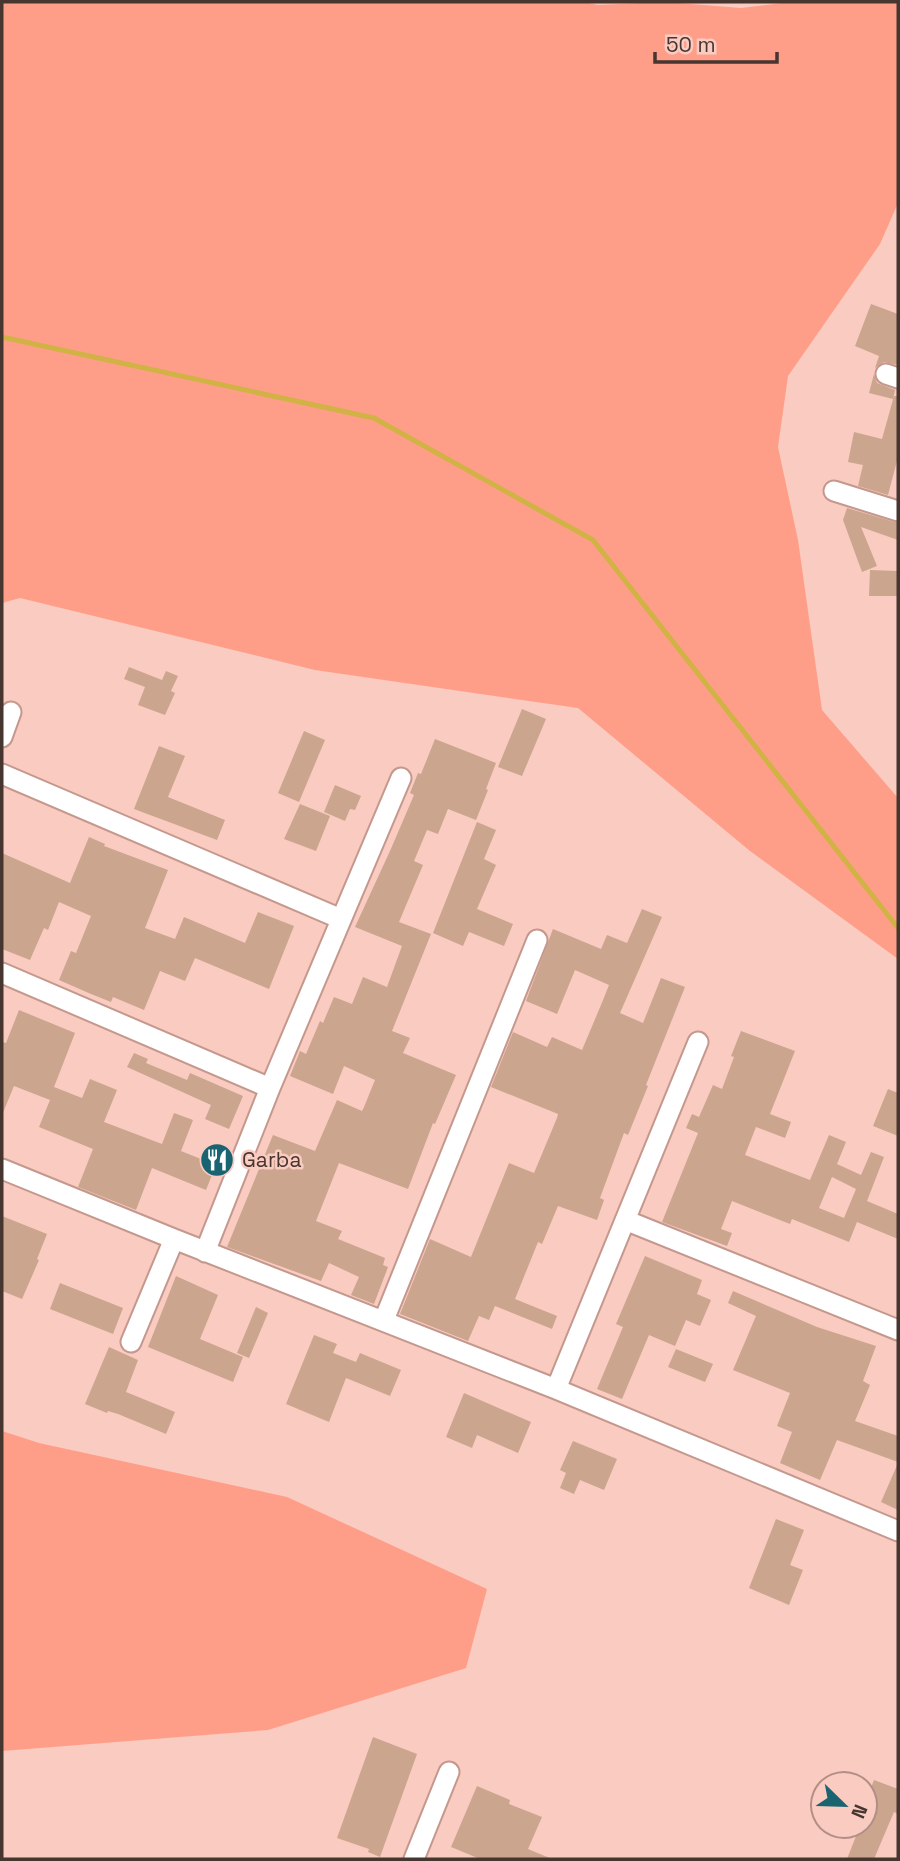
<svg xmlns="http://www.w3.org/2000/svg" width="900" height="1861" font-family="'Space Grotesk',sans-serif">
  <rect width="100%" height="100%" fill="#facbc0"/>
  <path fill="#ff9e88" d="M2,2H583L598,5L665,2L741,8L791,2H898V203L880,244L788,376L778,447L798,540L822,710L898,798V959L750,851L578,708L315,670L20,598L2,603Z
    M2,1431L39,1443L287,1497L487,1589L466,1668L268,1730L2,1751Z"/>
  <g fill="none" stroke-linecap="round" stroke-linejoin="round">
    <path stroke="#d1b244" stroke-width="5" d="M2,337L374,418L593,540L898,928"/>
  </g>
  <path fill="#cca58e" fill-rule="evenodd" d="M871,304L898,314V365L884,362L875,368L879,356L855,346Z
    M874,374L877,383L895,390L893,399L869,393Z
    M894,396H898V457L888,495L858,486L863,465L848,462L854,432L882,439Z
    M847,508L898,523V540L861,527L877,566L862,572L843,520Z
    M870,570L898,571V596H869Z
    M129,667L162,680L166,671L178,676L171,691L175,693L165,715L138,705L145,687L124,679Z
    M522,709L546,719L522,776L498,767Z
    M304,731L325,740L299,802L278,793Z
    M435,739L496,763L486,789L488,790L476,820L448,809L438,834L427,830L414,861L423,865L399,922L431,934L392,1031L410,1038L403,1053L456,1075L435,1124L433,1123L408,1189L339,1163L316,1221L342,1231L338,1239L385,1258L383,1265L388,1267L374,1304L351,1295L359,1277L329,1263L321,1281L227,1247L273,1135L315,1151L337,1100L362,1111L364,1107L375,1080L344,1066L333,1094L290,1076L300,1051L306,1054L320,1021L323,1023L334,997L352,1004L363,977L387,987L402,946L355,927L390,851L414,795L410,793L418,773L421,774Z
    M159,746L185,756L168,797L225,820L217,840L134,809Z
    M335,785L361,796L355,810L350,809L345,821L324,812Z
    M300,804L330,816L316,851L284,839Z
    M477,822L496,830L484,859L496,865L477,909L513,924L504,946L469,932L463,946L433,933Z
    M89,837L105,844L104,846L168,870L145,928L175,939L184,917L245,943L258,912L294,926L269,989L195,958L185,981L160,971L144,1010L113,997L111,1002L91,994L59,980L71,951L76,953L91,916L59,902L48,930L44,928L30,960L2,949V853L70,883Z
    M642,909L662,917L620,1013L643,1023L661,978L685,987L646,1085L648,1086L628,1135L624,1133L600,1198L604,1200L597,1220L558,1206L542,1244L538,1242L515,1299L557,1316L552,1329L495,1306L489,1320L479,1316L468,1341L400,1314L430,1239L471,1257L509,1163L534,1173L557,1118L558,1114L491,1087L513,1032L547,1047L552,1037L582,1050L601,1005L609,985L575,970L557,1014L526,1001L553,929L601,949L607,935L627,943Z
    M19,1010L75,1033L54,1087L82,1098L90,1079L117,1090L104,1122L162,1144L174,1113L193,1120L181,1151L216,1165L206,1190L152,1168L136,1210L78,1187L93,1149L39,1127L50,1100L14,1086L2,1115V1042L6,1043Z
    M741,1031L795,1051L770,1114L791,1122L785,1138L756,1127L745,1155L810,1180L829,1135L846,1142L837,1164L861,1175L871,1152L884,1157L867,1201L898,1214V1239L857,1222L849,1242L792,1219L790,1224L732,1201L721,1229L732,1233L727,1246L662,1222L698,1133L686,1128L692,1114L699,1117L713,1085L722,1089L734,1057L731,1056ZM832,1177L856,1189L844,1218L819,1208Z
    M134,1053L148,1059L146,1063L187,1080L190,1073L243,1096L229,1129L205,1119L211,1105L127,1067Z
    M888,1089L898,1093V1136L873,1126Z
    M2,1216L47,1234L37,1259L39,1260L22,1299L2,1291Z
    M645,1256L702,1280L697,1294L711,1300L700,1326L686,1320L675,1346L649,1335L622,1399L597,1389L623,1327L616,1324Z
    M176,1276L218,1295L200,1339L243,1357L233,1382L148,1347Z
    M60,1283L123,1308L113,1334L50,1309Z
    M733,1291L817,1327L876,1346L863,1381L870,1385L855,1421L898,1436V1462L837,1440L820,1480L780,1463L792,1432L777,1426L790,1393L733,1370L756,1316L728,1303Z
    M256,1307L268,1313L249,1358L237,1353Z
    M314,1335L337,1344L333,1353L356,1362L360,1353L401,1370L390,1396L346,1378L329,1422L286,1404Z
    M109,1347L138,1360L126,1392L175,1412L166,1434L118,1414L108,1411L107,1413L85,1404Z
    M676,1349L713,1364L705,1382L668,1367Z
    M464,1393L531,1422L518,1453L477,1435L472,1448L446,1437Z
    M573,1441L617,1459L604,1490L580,1480L574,1494L560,1488L566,1473L560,1470Z
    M898,1463V1510L881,1502Z
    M776,1519L804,1530L790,1565L803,1570L789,1605L749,1588Z
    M373,1737L417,1754L380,1857L368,1852L369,1849L337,1838Z
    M874,1780L898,1789V1814L894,1812L874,1859H847L860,1826H865V1814L870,1803L866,1801Z
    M477,1786L510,1800L509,1804L542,1817L528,1849L552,1859H480L451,1847Z"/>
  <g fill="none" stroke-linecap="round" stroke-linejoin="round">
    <g stroke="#c5988d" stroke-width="23">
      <path id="minor" d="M886,374L898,378
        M834,491L898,511
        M2,737L11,712
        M2,774L341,919
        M2,973L270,1088
        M2,1169L174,1239L556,1389L898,1531
        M625,1220L898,1330
        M205,1252L270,1088L401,778
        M384,1320L537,940
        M131,1342L174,1239
        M556,1389L698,1042
        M414,1859L449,1772"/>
    </g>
    <use href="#minor" stroke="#fff" stroke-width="19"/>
  </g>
  <defs>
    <g id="restaurant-disc" transform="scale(1.75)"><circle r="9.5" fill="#1a6371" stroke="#facbc0"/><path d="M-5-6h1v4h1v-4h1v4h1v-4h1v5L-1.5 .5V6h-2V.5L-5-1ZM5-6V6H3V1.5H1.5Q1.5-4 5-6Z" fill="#fff"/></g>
  </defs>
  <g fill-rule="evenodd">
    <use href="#restaurant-disc" x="217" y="1160"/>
  </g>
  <g text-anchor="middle" stroke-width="5" stroke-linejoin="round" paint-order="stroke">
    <g font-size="21" fill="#473530" stroke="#facbc0" text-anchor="start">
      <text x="242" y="1167">Garba</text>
    </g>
  </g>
  <rect width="900" height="1861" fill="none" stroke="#473530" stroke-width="7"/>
  <g transform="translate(844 1805) rotate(113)"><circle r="33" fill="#facbc0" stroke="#b28f86" stroke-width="2"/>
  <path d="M0-5L12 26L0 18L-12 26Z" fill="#1a6371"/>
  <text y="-10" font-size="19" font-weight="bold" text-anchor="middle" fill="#473530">N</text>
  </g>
  <path d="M655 52v10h122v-10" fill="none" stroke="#473530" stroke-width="3.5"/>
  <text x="666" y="52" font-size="21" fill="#473530" stroke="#facbc0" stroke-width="5" paint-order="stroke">50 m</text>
</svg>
